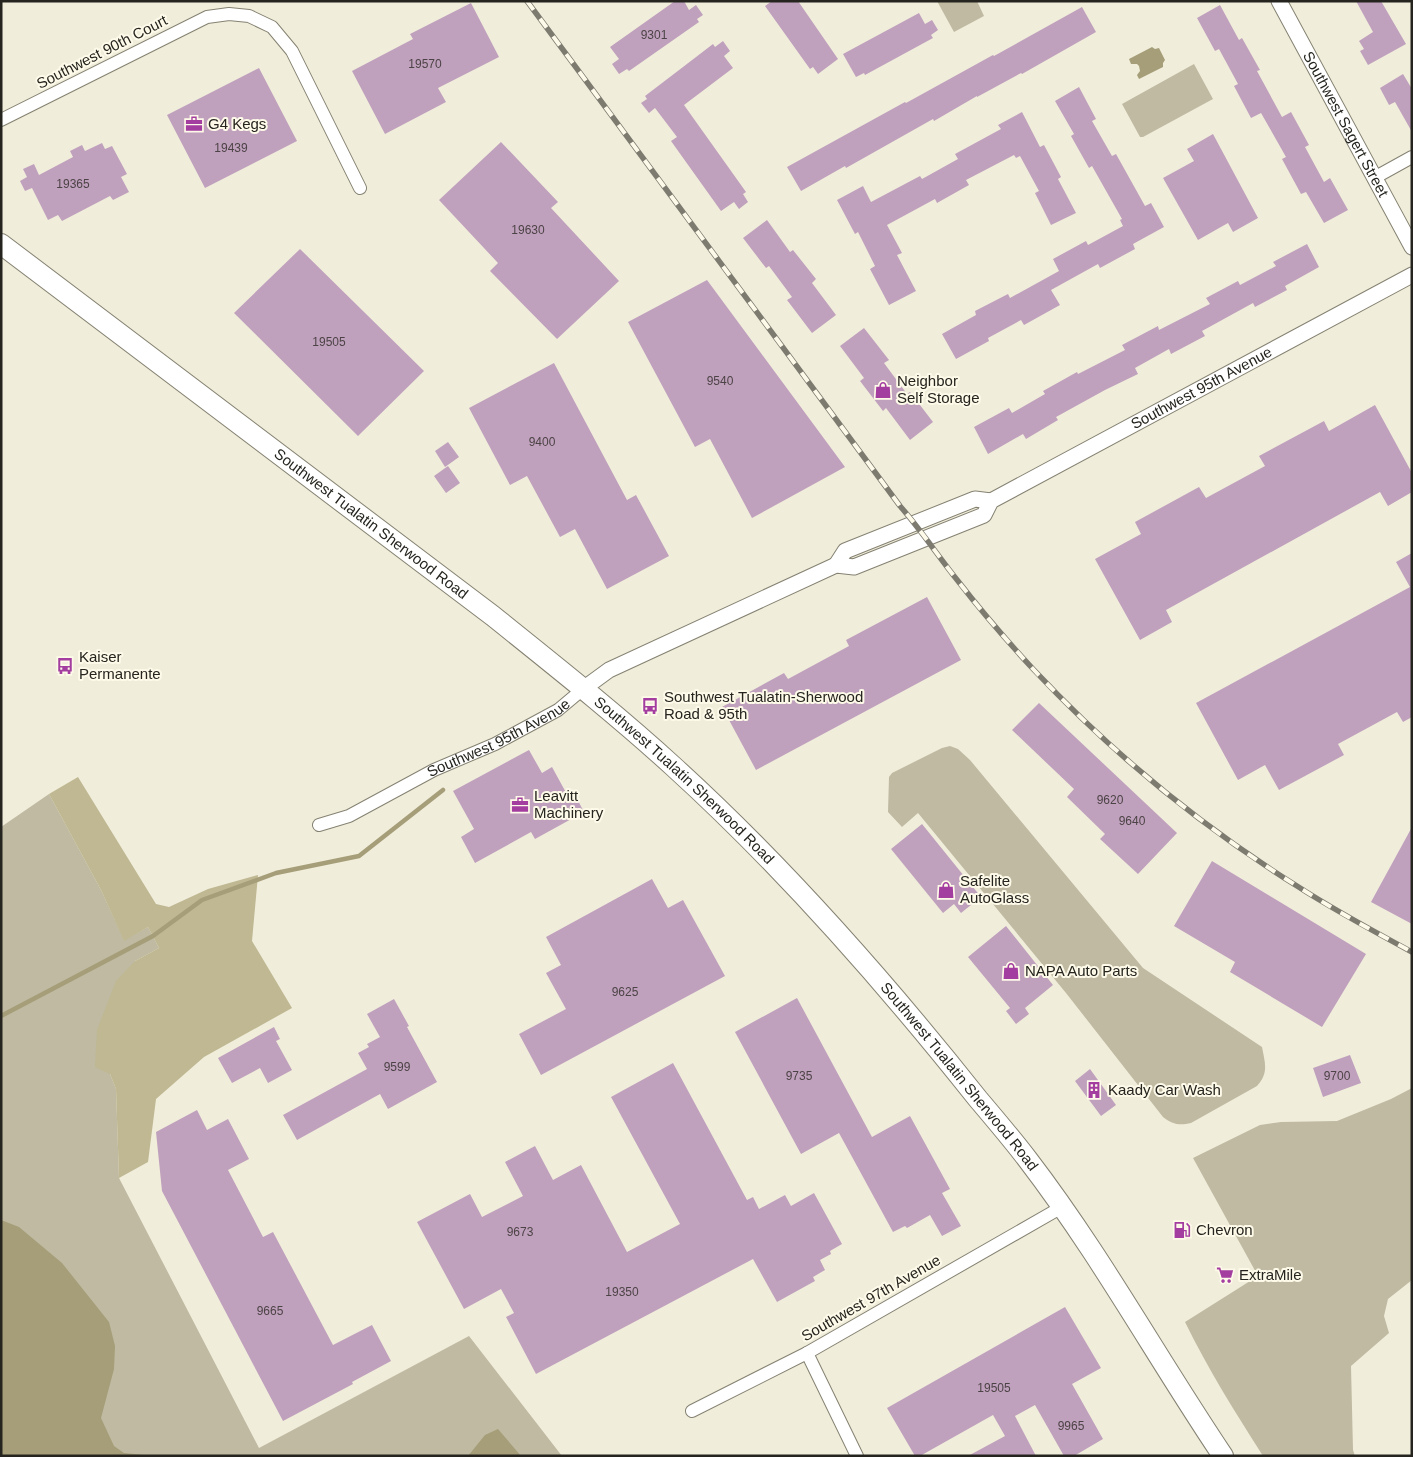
<svg xmlns="http://www.w3.org/2000/svg" width="1413" height="1457" font-family="Arial,sans-serif">
  <rect width="100%" height="100%" fill="#f0eddb"/>
  <path fill="#bfbaa1" d="M937,1H977L984,16L954,32Z
    M1194,64L1213,99L1143,137H1140L1122,104Z
    M950,746L958,749L970,760L1143,968L1262,1047C1265,1063 1269,1073 1257,1086L1191,1123C1179,1126 1172,1124 1163,1117L1066,993L918,813L902,827L888,812L889,777L892,773L942,748Z
    M49,794L101,890L124,940L148,927L159,948L135,961L110,1074L116,1089L119,1178L259,1448L469,1336L562,1456H1V827Z
    M1412,1088V1280L1388,1299L1384,1316L1389,1333L1351,1366L1353,1450L1355,1456H1263C1235,1412 1208,1369 1185,1322L1258,1276L1193,1158L1260,1125L1281,1122L1337,1121L1391,1099Z"/>
  <path fill="#bfb892" d="M78,777L156,904L169,907L208,889L258,875L252,941L292,1008L204,1057L156,1099L148,1162L119,1178L116,1089L110,1074L95,1067L97,1030L116,981L135,961L159,948L148,927L124,941L101,890L49,794Z"/>
  <path fill="#a69e79" d="M1152,47L1155,49L1159,48L1165,60L1163,63V67L1139,79L1137,75L1140,71L1139,66L1137,64H1131L1129,59Z
    M1,1220L19,1227L62,1263L109,1322L115,1346L114,1369L101,1418L114,1446L124,1453L154,1456H1Z
    M498,1429L521,1456H468L485,1435Z"/>
  <g fill="none" stroke-linecap="round" stroke-linejoin="round">
    <path stroke="#a69e79" stroke-width="4.5" d="M1,1016L153,936L202,900L276,873L359,856L443,790"/>
  </g>
  <path fill="#c0a1bd" d="M675,1H684L689,10L696,5L703,15L697,19L699,22L629,71L627,69L619,74L612,64L619,59L610,47Z
    M772,1H798L838,59L818,74L813,67L810,69L765,6Z
    M1356,1H1381L1406,44L1368,65L1360,51L1364,49L1359,41L1373,32Z
    M471,3L499,57L438,88L446,102L385,134L352,71L413,39L410,34Z
    M1220,5L1239,40L1242,38L1260,70L1257,71L1282,117L1291,112L1309,145L1305,147L1324,182L1330,178L1348,210L1324,223L1306,192L1301,194L1282,159L1286,157L1261,113L1251,118L1234,86L1238,84L1219,49L1215,51L1197,18Z
    M1082,7L1096,32L1022,74L1021,73L977,97V96L934,121L933,119L846,168L845,166L801,191L787,167L905,102L906,103L993,55L994,56Z
    M919,13L925,24L932,20L938,30L931,35L933,38L865,75L864,73L856,77L843,54Z
    M723,41L730,51L724,56L733,68L684,105L746,192L743,194L748,202L739,209L734,202L721,211L671,141L677,137L655,108L649,113L641,103L647,99L645,96L683,67L713,44L715,47Z
    M259,68L297,141L205,188L167,115Z
    M1403,74L1412,89V132L1395,102L1389,105L1380,88Z
    M1079,87L1096,119L1092,121L1112,156L1116,154L1145,206L1151,203L1164,227L1133,244L1135,249L1100,268L1098,264L1051,290L1060,305L1024,325L1021,320L988,338L989,341L956,359L942,334L976,315L975,311L1008,294L1010,298L1059,271L1053,259L1086,241L1088,245L1123,226L1120,220L1122,219L1092,166L1089,168L1071,136L1074,134L1055,101Z
    M1022,112L1040,147L1044,145L1061,177L1058,179L1076,213L1051,225L1035,193L1039,191L1020,156L1016,158L1014,155L966,180L969,185L937,203L935,199L887,225L902,253L897,255L916,291L889,305L870,269L875,266L858,232L855,234L837,200L863,186L871,202L920,176L922,179L958,159L955,154L1001,129L998,125Z
    M1213,134L1258,218L1233,232L1228,223L1198,240L1163,178L1194,161L1187,149Z
    M501,142L558,202L551,208L619,281L557,339L490,271L498,263L439,200Z
    M102,143L105,149L112,146L127,174L121,177L129,192L113,200L110,196L62,221L58,215L48,220L32,188L25,191L20,181L27,177L23,169L34,164L39,175L73,157L70,151L82,145L85,151Z
    M767,220L790,252L793,250L816,279L812,283L836,315L812,333L787,300L792,297L769,266L766,268L743,238Z
    M1307,244L1319,267L1285,286L1287,290L1255,307L1253,303L1202,331L1205,336L1171,354L1169,349L1135,368L1138,374L1105,390L1056,417L1058,420L1026,439L1023,434L988,454L974,427L1009,408L1012,413L1045,394L1043,391L1077,372L1078,374L1125,350L1122,345L1158,326L1159,330L1210,304L1206,298L1238,281L1240,285L1276,266L1273,262Z
    M300,249L424,371L358,436L234,313Z
    M707,280L845,467L752,518L710,439L695,447L628,322Z
    M864,328L889,360L884,363L907,394L910,392L933,422L910,440L886,408L883,411L860,381L864,378L840,346Z
    M554,363L627,500L636,495L669,556L607,589L575,529L560,537L527,476L510,485L469,408Z
    M1375,405L1412,473V492L1388,506L1380,492L1166,610L1172,622L1140,640L1095,559L1141,534L1135,522L1199,487L1206,498L1265,466L1259,456L1324,421L1329,431Z
    M448,442L459,457L445,467L435,451Z
    M448,466L460,483L446,493L434,476Z
    M1412,553V717L1403,722L1397,712L1338,744L1344,755L1279,790L1265,765L1238,780L1196,703L1410,587L1396,562Z
    M927,597L961,660L756,770L722,707L784,673L788,679L849,646L846,640Z
    M1039,703L1177,833L1138,874L1100,839L1105,834L1067,797L1074,789L1012,730Z
    M529,750L542,773L552,767L569,798L575,795L584,812L535,839L531,832L475,863L461,837L474,829L453,791Z
    M922,824L981,897L961,913L954,904L943,913L891,849Z
    M1412,827V924L1371,902Z
    M1212,861L1366,954L1322,1027L1230,972L1235,962L1174,926Z
    M652,879L668,908L683,900L725,976L541,1075L519,1034L566,1009L546,973L561,965L546,937Z
    M1006,926L1053,985L1025,1008L1029,1014L1016,1024L1006,1011L1010,1008L968,957Z
    M797,998L872,1137L910,1116L950,1189L942,1193L961,1226L942,1236L930,1215L907,1228L905,1226L893,1232L839,1133L801,1154L735,1032Z
    M394,999L409,1026L407,1027L437,1082L388,1109L380,1094L297,1140L283,1115L367,1069L358,1053L369,1047L367,1044L380,1037L367,1014Z
    M274,1027L280,1039L276,1041L292,1070L268,1083L260,1068L232,1083L218,1058Z
    M1350,1055L1361,1083L1323,1097L1313,1068Z
    M673,1063L747,1200L753,1197L759,1209L785,1195L791,1206L814,1193L842,1244L830,1251L831,1254L820,1260L825,1270L813,1277L815,1281L777,1302L753,1259L536,1374L506,1317L514,1313L501,1289L464,1309L417,1222L470,1194L482,1217L523,1196L505,1162L535,1146L553,1180L581,1165L627,1252L680,1224L611,1097Z
    M1090,1069L1116,1105L1101,1116L1075,1081Z
    M197,1110L207,1130L228,1119L249,1159L228,1170L263,1237L273,1232L333,1345L372,1325L391,1361L352,1382L353,1384L283,1421L162,1191L156,1132Z
    M1065,1307L1101,1368L1072,1384L1103,1439L1074,1456H1064L1035,1405L1015,1416L1036,1456H968L1005,1436L993,1415L920,1456H915L887,1408Z"/>
  <g fill="none" stroke-linecap="round" stroke-linejoin="round">
    <g stroke="#858272" stroke-width="14">
      <g id="minor">
        <path d="M1,120L207,17L229,14L249,16L272,27L292,51L360,188"/>
        <path d="M1374,178L1412,157"/>
        <path id="s1" d="M319,825L349,816L434,770L495,744L558,710L583,689"/>
        <path d="M807,1353L857,1456"/>
        <path d="M692,1411L807,1353L1062,1207"/>
      </g>
    </g>
    <g stroke="#858272" stroke-width="17">
      <g id="tertiary">
        <path id="s2" d="M1279,1L1412,247"/>
        <path d="M836,565L845,551L975,499L991,501"/>
        <path id="s3" d="M583,689L609,670L836,565L854,567L984,515L991,501L1412,275"/>
      </g>
    </g>
    <g stroke="#858272" stroke-width="22">
      <g id="trunk">
        <path id="s4" d="M1,244L493,616C554,665 616,714 674,767C785,868 885,982 978,1099C995,1119 1012,1139 1028,1160C1100,1254 1157,1358 1223,1456"/>
      </g>
    </g>
    <use href="#minor" stroke="#fff" stroke-width="12"/>
    <use href="#tertiary" stroke="#fff" stroke-width="15"/>
    <use href="#trunk" stroke="#fff" stroke-width="20"/>
    <g stroke="#7d7b70" stroke-width="5.5">
      <path id="rail" d="M527,1L900,506C921,530 938,556 958,581C982,612 1008,642 1034,670C1112,753 1201,826 1297,886C1334,910 1373,931 1412,952"/>
    </g>
    <use href="#rail" stroke="#fefae9" stroke-width="4" stroke-dasharray="11" stroke-linecap="butt"/>
  </g>
  <defs>
    <g id="office-bare" transform="scale(1.35)"><path d="M-6-3h4V-5.5h4V-3h4V5H-6ZM-1-4.5V-3h2v-1.5ZM-6 0V1H6V0Z" fill="#a33da0" stroke="#fefae9" stroke-width="2.5" paint-order="stroke"/></g>
    <g id="shop-bare" transform="scale(1.35)"><path d="M-5-2.5h2.3a2.7 3.5 0 0 1 5.4 0H5L5.5 6h-11ZM-1.5-2.5h3a1.5 2.3 0 0 0-3 0Z" fill="#a33da0" stroke="#fefae9" stroke-width="2.5" paint-order="stroke"/></g>
    <g id="bus-bare" transform="scale(1.35)"><path d="M-5-6H5V4H4V6H2V4H-2V6H-4V4H-5ZM-3.5-4V0h7V-4ZM-3.5 1.2v1.5H-2V1.2ZM2 1.2v1.5H3.5V1.2Z" fill="#a33da0" stroke="#fefae9" stroke-width="2.5" paint-order="stroke"/></g>
    <g id="building-bare" transform="scale(1.35)"><path d="M-4-6H4V6H1V3H-1V6H-4ZM-2.5-4.3h1.7v1.8h-1.7ZM.8-4.3h1.7v1.8H.8ZM-2.5-1h1.7V.8h-1.7ZM.8-1h1.7V.8H.8Z" fill="#a33da0" stroke="#fefae9" stroke-width="2.5" paint-order="stroke"/></g>
    <g id="fuel-bare" transform="scale(1.35)"><path d="M-5.5-6h7V0h2V4h1.3V-2.5L3-4.5l.8-.8L6-3V5H2.5V1h-1V6h-7ZM-4.2-4.7v3.2H.2V-4.7Z" fill="#a33da0" stroke="#fefae9" stroke-width="2.5" paint-order="stroke"/></g>
    <g id="supermarket-bare" transform="scale(1.35)"><path d="M-6-5.5h2.5l.6 2H6L4.5 2H-2.5L-4.4-4H-6ZM-1.5 3.2a1.3 1.3 0 1 0 .1 0ZM3 3.2a1.3 1.3 0 1 0 .1 0Z" fill="#a33da0" stroke="#fefae9" stroke-width="2.5" paint-order="stroke"/></g>
  </defs>
  <g fill-rule="evenodd">
    <use href="#office-bare" x="194" y="124"/>
    <use href="#shop-bare" x="883" y="390"/>
    <use href="#bus-bare" x="65" y="666"/>
    <use href="#bus-bare" x="650" y="706"/>
    <use href="#office-bare" x="520" y="805"/>
    <use href="#shop-bare" x="946" y="890"/>
    <use href="#shop-bare" x="1011" y="971"/>
    <use href="#building-bare" x="1094" y="1090"/>
    <use href="#fuel-bare" x="1182" y="1230"/>
    <use href="#supermarket-bare" x="1225" y="1275"/>
  </g>
  <g text-anchor="middle" stroke-width="4" stroke-linejoin="round" paint-order="stroke">
    <g font-size="12" fill="#4c4346">
      <text x="654" y="39">9301</text>
      <text x="425" y="68">19570</text>
      <text x="231" y="152">19439</text>
      <text x="73" y="188">19365</text>
      <text x="528" y="234">19630</text>
      <text x="329" y="346">19505</text>
      <text x="720" y="385">9540</text>
      <text x="542" y="446">9400</text>
      <text x="1110" y="804">9620</text>
      <text x="1132" y="825">9640</text>
      <text x="625" y="996">9625</text>
      <text x="397" y="1071">9599</text>
      <text x="799" y="1080">9735</text>
      <text x="1337" y="1080">9700</text>
      <text x="520" y="1236">9673</text>
      <text x="622" y="1296">19350</text>
      <text x="270" y="1315">9665</text>
      <text x="994" y="1392">19505</text>
      <text x="1071" y="1430">9965</text>
    </g>
    <g font-size="15" fill="#25241e" stroke="#fefae9">
      <text transform="translate(102 52) rotate(-27)" y="5">Southwest 90th Court</text>
      <text dy="5" stroke="none"><textPath href="#s2" startOffset="140">Southwest Sagert Street</textPath></text>
      <text dy="5" stroke="none"><textPath href="#s3" startOffset="695">Southwest 95th Avenue</textPath></text>
      <text dy="5" stroke="none"><textPath href="#s4" startOffset="464">Southwest Tualatin Sherwood Road</textPath></text>
      <text dy="5" stroke="none"><textPath href="#s1" startOffset="200">Southwest 95th Avenue</textPath></text>
      <text dy="5" stroke="none"><textPath href="#s4" startOffset="869">Southwest Tualatin Sherwood Road</textPath></text>
      <text dy="5" stroke="none"><textPath href="#s4" startOffset="1274">Southwest Tualatin Sherwood Road</textPath></text>
      <text transform="translate(871 1298) rotate(-30)" y="5">Southwest 97th Avenue</text>
    </g>
    <g font-size="15" fill="#25241e" stroke="#fefae9" text-anchor="start">
      <text x="208" y="129">G4 Kegs</text>
      <text x="897" y="386">Neighbor<tspan x="897" dy="17">Self Storage</tspan></text>
      <text x="79" y="662">Kaiser<tspan x="79" dy="17">Permanente</tspan></text>
      <text x="664" y="702">Southwest Tualatin-Sherwood<tspan x="664" dy="17">Road &amp; 95th</tspan></text>
      <text x="534" y="801">Leavitt<tspan x="534" dy="17">Machinery</tspan></text>
      <text x="960" y="886">Safelite<tspan x="960" dy="17">AutoGlass</tspan></text>
      <text x="1025" y="976">NAPA Auto Parts</text>
      <text x="1108" y="1095">Kaady Car Wash</text>
      <text x="1196" y="1235">Chevron</text>
      <text x="1239" y="1280">ExtraMile</text>
    </g>
  </g>
  <rect width="1413" height="1457" fill="none" stroke="#25241e" stroke-width="5"/>
</svg>
